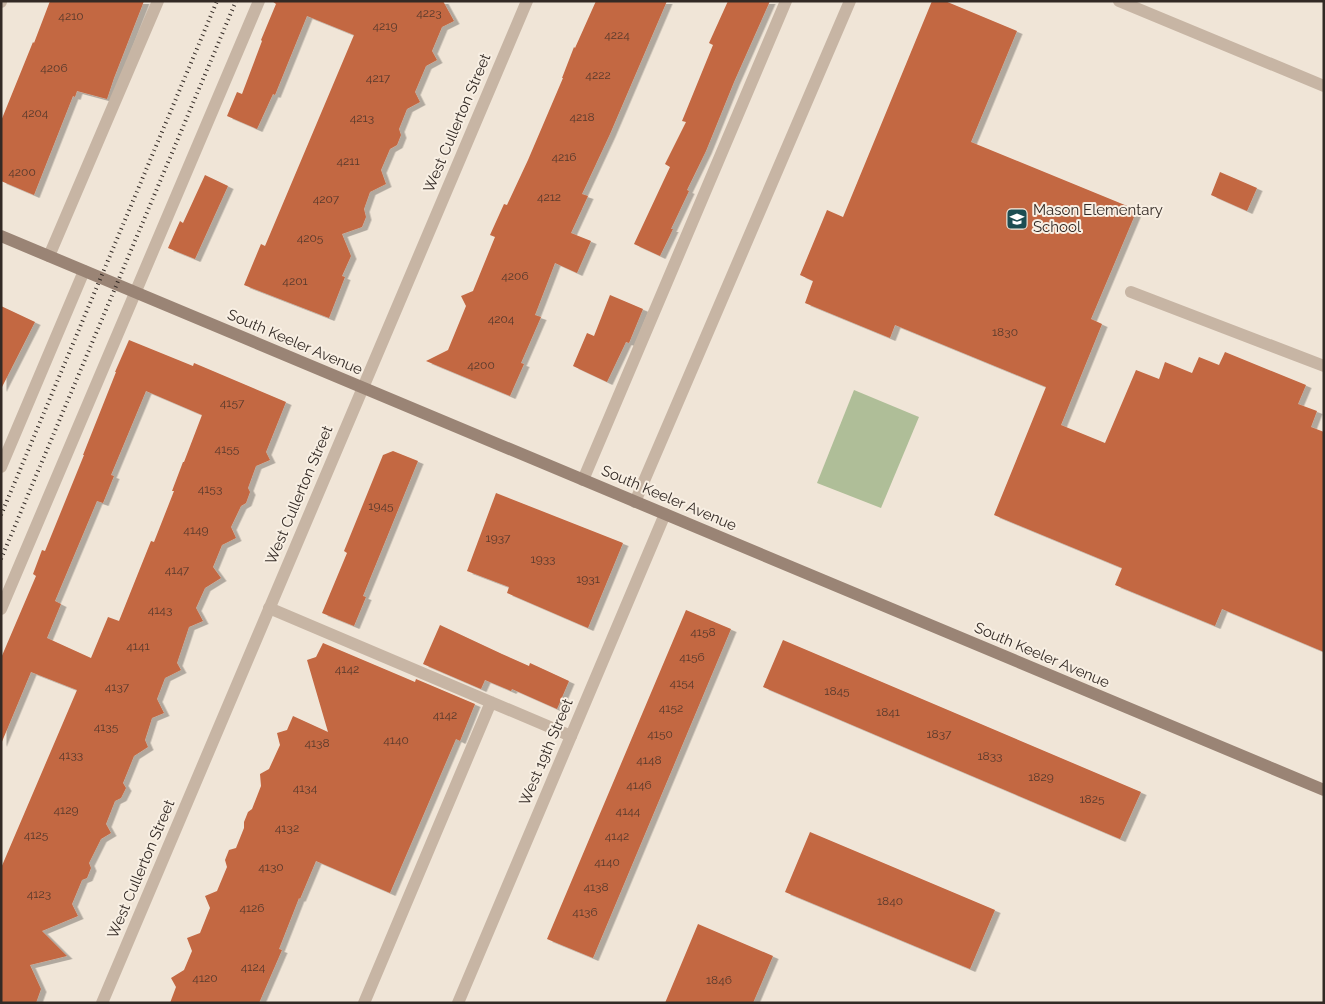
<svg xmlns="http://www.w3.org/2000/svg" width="1325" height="1004" font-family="Raleway,sans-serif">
  <defs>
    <filter id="shadow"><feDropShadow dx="5.5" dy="3" stdDeviation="0" flood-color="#0004"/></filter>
  </defs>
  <rect width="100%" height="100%" fill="#f0e5d7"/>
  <path fill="#afbe98" d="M854,390L919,417L881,508L817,483Z"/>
  <path fill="#c36742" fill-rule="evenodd" filter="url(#shadow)" d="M50,1H144L114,78L107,99L77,91L75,97L73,96L34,195L1,181V121L33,42L34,43Z
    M272,1H443L454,21L442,27L432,51L437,60L426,66L415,92L420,102L407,109L399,129L401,135L397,145L390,149L381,170L386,184L370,192L364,209L366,217L362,227L342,234L351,256L342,276L345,277L329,318L244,285L261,244L265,246L354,35L307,16L275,95L273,94L257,129L227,116L237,92L242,94L262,41L261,40L276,4Z
    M596,1H667L610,134L582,194L588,196L571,233L591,241L577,273L555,263L535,315L541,317L521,363L524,364L510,396L426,361L448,350L466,306L461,296L473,291L495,237L490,235L504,204L507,205L528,160L563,78H562L574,47L575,48Z
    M728,1H770L734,82L706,151L687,190L689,191L671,229H673L660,256L634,244L670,167L665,164L686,122L682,121L713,45L709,43Z
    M932,1H945L1017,31L971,142L1137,210L1091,319L1102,324L1061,425L1105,443L1136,370L1159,379L1165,362L1192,373L1199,357L1219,365L1225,352L1306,385L1298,404L1317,411L1311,427L1324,432V652L1222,609L1215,626L1115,585L1122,568L994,515L1046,387L895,325L890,338L805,303L813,281L800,275L827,210L843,217Z
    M1220,172L1257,188L1247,211L1211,195Z
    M205,175L228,186L195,259L168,248L180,221L183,223Z
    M610,295L643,309L629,343L626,342L607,382L573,366L587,333L594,336Z
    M1,306L35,322L1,389Z
    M129,340L193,366L194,363L286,402L266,452L270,460L256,466L248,488L250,492L246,503L241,506L231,527L236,538L222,545L213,567L221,578L205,588L196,608L203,621L189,627L177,663L181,670L165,678L157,699L164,713L152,718L145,740L148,747L134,756L123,783L126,788L121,798L115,801L106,824L111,833L101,839L89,863L91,868L87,878L82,880L72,904L78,916L42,931L67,956L30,965L41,989L36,1003H1V868L77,690L31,672L1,744V658L36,576L33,574L42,550L45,551L84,455H83L116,372H115ZM146,391L202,415L184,462H183L172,491H174L154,542L151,541L119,621L108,617L91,658L47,638L61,604L55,601L97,501L103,503L114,476L111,475Z
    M393,451L418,461L363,596L366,597L354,626L322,613L347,553L344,551L383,455Z
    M496,493L623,543L588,628L507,593L509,587L467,571Z
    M686,610L731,629L593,958L547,939Z
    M440,625L502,654L529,666L530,663L569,681L557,709L512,689L511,691L485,680L481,689L423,664Z
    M783,640L1141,792L1120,839L763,687Z
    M323,643L415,682L416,679L475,704L460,741L456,739L390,893L316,861L300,899L299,898L279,949L282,950L259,1003H170L176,987L171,978L184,970L192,951L187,938L200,933L210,908L205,896L217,891L227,867L225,860L229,850L236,848L244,828V822L248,812L252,809L261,786L260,774L269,769L280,745L277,733L287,730L293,716L328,732L307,660L316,657Z
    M810,832L995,910L970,969L785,892Z
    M698,924L773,956L753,1003H665Z"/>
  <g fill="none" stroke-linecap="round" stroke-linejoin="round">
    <path stroke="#c7b5a4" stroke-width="12" d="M1119,1L1324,86
      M49,256L158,1
      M1131,292L1324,366
      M1,467L84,271
      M583,480L786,1
      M635,502L850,1
      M269,608L571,736
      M1,609L259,1
      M364,1003L491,702"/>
    <path stroke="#c7b5a4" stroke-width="12" d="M1,2V1
      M102,1003L527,1
      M458,1003L665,514"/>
    <path stroke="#9a8475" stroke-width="12" d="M1,236L1324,790"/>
    <path stroke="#332a25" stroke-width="4" stroke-dasharray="1 4" stroke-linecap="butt" d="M1,515L217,1
      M1,559L236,1"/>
  </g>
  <defs>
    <g id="school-square" transform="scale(1.125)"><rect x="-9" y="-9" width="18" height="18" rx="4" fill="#1c4d52" stroke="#f8efe3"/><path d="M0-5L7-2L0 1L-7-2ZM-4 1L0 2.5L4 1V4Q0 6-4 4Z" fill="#fff"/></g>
  </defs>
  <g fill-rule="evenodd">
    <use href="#school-square" x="1017" y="219"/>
  </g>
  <g text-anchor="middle" stroke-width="4" stroke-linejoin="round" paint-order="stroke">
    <g font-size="12" fill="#57392c">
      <text x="429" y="17">4223</text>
      <text x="71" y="20">4210</text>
      <text x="385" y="30">4219</text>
      <text x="617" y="39">4224</text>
      <text x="54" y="72">4206</text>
      <text x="598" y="79">4222</text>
      <text x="378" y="82">4217</text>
      <text x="35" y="117">4204</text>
      <text x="582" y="121">4218</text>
      <text x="362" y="122">4213</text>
      <text x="564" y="161">4216</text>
      <text x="348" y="165">4211</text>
      <text x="22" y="176">4200</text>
      <text x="549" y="201">4212</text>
      <text x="326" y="203">4207</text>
      <text x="310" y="242">4205</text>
      <text x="515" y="280">4206</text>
      <text x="295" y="285">4201</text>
      <text x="501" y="323">4204</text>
      <text x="1005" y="336">1830</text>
      <text x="481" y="369">4200</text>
      <text x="232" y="407">4157</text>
      <text x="227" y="453">4155</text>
      <text x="210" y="493">4153</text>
      <text x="381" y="510">1945</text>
      <text x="196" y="534">4149</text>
      <text x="498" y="542">1937</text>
      <text x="543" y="563">1933</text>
      <text x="177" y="574">4147</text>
      <text x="588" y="583">1931</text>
      <text x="160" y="614">4143</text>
      <text x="703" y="636">4158</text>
      <text x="138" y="650">4141</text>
      <text x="692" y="661">4156</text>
      <text x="347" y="673">4142</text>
      <text x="682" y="687">4154</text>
      <text x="117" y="691">4137</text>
      <text x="837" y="695">1845</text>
      <text x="671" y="712">4152</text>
      <text x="888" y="716">1841</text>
      <text x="445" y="719">4142</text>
      <text x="106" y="731">4135</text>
      <text x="660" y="738">4150</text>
      <text x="939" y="738">1837</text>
      <text x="396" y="744">4140</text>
      <text x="317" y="747">4138</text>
      <text x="71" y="759">4133</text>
      <text x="990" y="760">1833</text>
      <text x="649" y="764">4148</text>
      <text x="1041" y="781">1829</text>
      <text x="639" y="789">4146</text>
      <text x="305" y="792">4134</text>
      <text x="1092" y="803">1825</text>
      <text x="66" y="814">4129</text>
      <text x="628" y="815">4144</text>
      <text x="287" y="832">4132</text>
      <text x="36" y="839">4125</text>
      <text x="617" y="840">4142</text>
      <text x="607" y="866">4140</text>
      <text x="271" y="871">4130</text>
      <text x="596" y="891">4138</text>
      <text x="39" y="898">4123</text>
      <text x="890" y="905">1840</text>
      <text x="252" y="912">4126</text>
      <text x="585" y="916">4136</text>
      <text x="253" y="971">4124</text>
      <text x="205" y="982">4120</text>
      <text x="719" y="984">1846</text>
    </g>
    <g font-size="15" fill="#332a25" stroke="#f8efe3">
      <text transform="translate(457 123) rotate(-67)" y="5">West Cullerton Street</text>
      <text transform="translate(295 342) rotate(23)" y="5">South Keeler Avenue</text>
      <text transform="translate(299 495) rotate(-67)" y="5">West Cullerton Street</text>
      <text transform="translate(669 498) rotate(23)" y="5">South Keeler Avenue</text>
      <text transform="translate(1042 655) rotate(23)" y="5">South Keeler Avenue</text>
      <text transform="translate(546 752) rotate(-67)" y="5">West 19th Street</text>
      <text transform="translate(141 869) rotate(-67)" y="5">West Cullerton Street</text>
    </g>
    <g font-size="15" fill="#332a25" stroke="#f8efe3" text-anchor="start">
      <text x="1033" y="215">Mason Elementary<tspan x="1033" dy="17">School</tspan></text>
    </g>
  </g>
  <rect width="1325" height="1004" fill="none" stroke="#332a25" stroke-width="5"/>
</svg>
